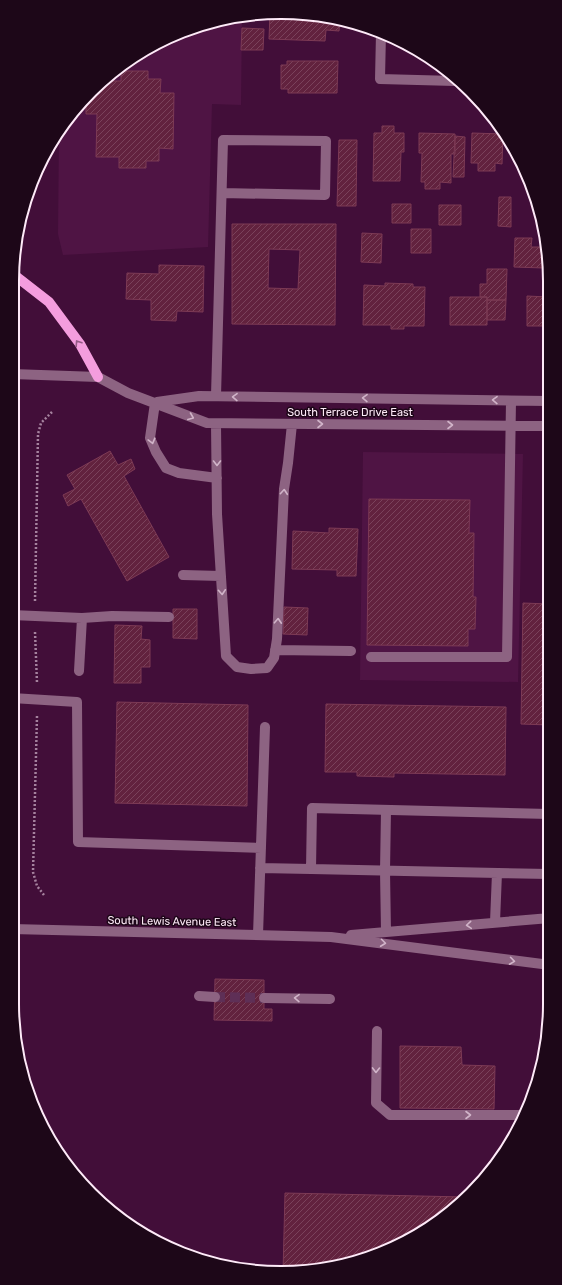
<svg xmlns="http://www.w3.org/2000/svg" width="562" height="1285" font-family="Rubik,sans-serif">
  <defs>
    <pattern id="building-hatch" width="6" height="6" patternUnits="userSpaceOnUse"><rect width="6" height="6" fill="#62223e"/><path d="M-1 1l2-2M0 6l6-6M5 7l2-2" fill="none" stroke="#7a425b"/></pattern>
  </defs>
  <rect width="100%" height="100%" fill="#420e39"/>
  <path fill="#4f1444" d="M242,16L241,105L212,104L208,247L63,255L58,234L59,131L79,103L117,67L162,40L212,21Z
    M363,452L523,454L518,682L360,680Z"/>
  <path fill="url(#building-hatch)" stroke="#7d3a55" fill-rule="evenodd" d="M270,13L316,14L340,20L339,31L326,30L325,41L269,39Z
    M242,28L264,29L263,50H241Z
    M287,61H338L337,93H288V89H281V65H287Z
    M121,71H148V79H161L160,93H174L173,149L159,148V161H146V168H119V157H96L97,114H86V97L92,91H98V86L103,81H121Z
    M382,126H394V133H404V152H401L400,181H373L374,133H382Z
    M419,133L455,134V154H451V183L440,182V189H425V182H421L422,153H419Z
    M472,133L503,134L502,164L495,163V171H478V163H471Z
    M455,136L465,137L464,177H453Z
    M339,140H357L356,206H337Z
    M499,197H511V227L498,226Z
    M392,204H411V223H392Z
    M439,205H461V225H439Z
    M232,224H336L335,325L232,324ZM269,249L300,250L298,289L268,288Z
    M411,229H431V253H411Z
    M362,233L382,234L381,263L361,262Z
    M515,238H532L531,247H545L544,268L514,267Z
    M159,265L204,266L203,312L177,311L176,321L151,320V300L126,299L127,273L159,274Z
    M487,269H507L506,300H487V297H480V284H487Z
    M385,283L413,284V287H425L424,326H404V329H391V325H363L364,285L385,286Z
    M527,296L548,297V326H527Z
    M450,297H487V325H450Z
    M487,300H506L505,320H487Z
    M110,451L118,465L131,459L135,469L124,476L169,557L127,581L81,499L68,506L63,495L75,489L67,475Z
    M369,499L470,500L469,533H474L473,597H476L475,629H468V646L367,645Z
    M329,528L358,529L356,576H337V570L292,569L293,531L329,533Z
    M523,603L549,604V725L521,724Z
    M284,607L308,608L307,635L283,634Z
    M173,609H197V639L173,638Z
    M115,625L142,626L141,639L150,640V667H141V683H114Z
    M117,702L248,705L247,806L115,803Z
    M326,704L506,707L505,775L394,773V777L357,776V772H325Z
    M215,979L264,980V1009H272V1021L214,1020Z
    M400,1046L461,1047L462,1065L495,1066L494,1109L400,1108Z
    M285,1193L465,1197L415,1237L333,1268L283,1273Z"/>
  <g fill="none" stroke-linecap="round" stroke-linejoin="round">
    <path stroke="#5e2f56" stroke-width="10" stroke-dasharray="10 5" stroke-linecap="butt" d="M215,997L264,998"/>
    <path stroke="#a5829e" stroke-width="2.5" stroke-dasharray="2 2" stroke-linecap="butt" d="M35,601L38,434L41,423L52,412
      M35,632L37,683
      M37,716L33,872L37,886L44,895"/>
    <path stroke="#8d6382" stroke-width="10" d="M381,33L380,79L455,81
      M12,374L98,377L128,393L207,423L548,426
      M216,396L223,140L326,141L325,195L222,193
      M157,402L199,396L548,401
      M155,403L150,438L156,452L166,468L179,473L217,478
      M216,424L217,514L226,656L237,667L251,669L267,668L274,658L277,639L284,489L288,463L292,424
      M183,575L221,576
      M12,615L82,618L79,671
      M82,618L112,616L169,617
      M275,650L351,651
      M371,657H507L511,401
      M12,698L77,702L78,842L261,848
      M260,868L311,869
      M549,874L311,869L312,808L549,814
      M548,918L550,858
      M495,922L497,873
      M12,929L331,937L550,965
      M386,932L385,871L386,810
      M258,935L265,727
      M351,935L550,918
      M199,996L215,997
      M264,998L330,999
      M377,1031L376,1103L390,1115H525"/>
    <path stroke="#f49dde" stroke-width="10" d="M13,274L49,302L80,344L98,377
      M12,325L14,271"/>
  </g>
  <defs><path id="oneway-chevron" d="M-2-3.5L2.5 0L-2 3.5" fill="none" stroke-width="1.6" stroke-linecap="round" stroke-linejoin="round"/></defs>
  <use stroke="#935a85" href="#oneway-chevron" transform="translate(78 343) rotate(-123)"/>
  <g stroke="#d1b4c9">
    <use href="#oneway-chevron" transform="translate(235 397) rotate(-179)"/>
    <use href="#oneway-chevron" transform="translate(365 398) rotate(-179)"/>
    <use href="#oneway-chevron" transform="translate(495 400) rotate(-179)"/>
    <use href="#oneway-chevron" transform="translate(191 417) rotate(22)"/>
    <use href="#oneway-chevron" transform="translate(320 424)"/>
    <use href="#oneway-chevron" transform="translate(450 425)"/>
    <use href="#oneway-chevron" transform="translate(152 441) rotate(75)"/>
    <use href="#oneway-chevron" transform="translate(217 463) rotate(90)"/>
    <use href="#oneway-chevron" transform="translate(284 492) rotate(-85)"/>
    <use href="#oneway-chevron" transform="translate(222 592) rotate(86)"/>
    <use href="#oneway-chevron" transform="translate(278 621) rotate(-87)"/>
    <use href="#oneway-chevron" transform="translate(469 925) rotate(175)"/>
    <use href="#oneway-chevron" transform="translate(383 943) rotate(7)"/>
    <use href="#oneway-chevron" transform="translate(512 961) rotate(8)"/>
    <use href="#oneway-chevron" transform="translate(297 998) rotate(-179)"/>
    <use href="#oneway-chevron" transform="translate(376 1070) rotate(91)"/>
    <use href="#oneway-chevron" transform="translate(468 1115)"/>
  </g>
  <g text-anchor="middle" stroke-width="3" stroke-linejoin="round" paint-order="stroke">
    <g font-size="11" fill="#feeaf8" stroke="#1d0718">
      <text x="350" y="416">South Terrace Drive East</text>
      <text transform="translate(172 921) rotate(1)" y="4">South Lewis Avenue East</text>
    </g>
  </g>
  <path d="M0 0H562V1285H0ZM281 19H281A262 262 0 0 1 543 281V1004A262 262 0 0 1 281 1266H281A262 262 0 0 1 19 1004V281A262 262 0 0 1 281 19Z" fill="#1d0718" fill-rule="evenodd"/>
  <path fill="none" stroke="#feeaf8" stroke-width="2" d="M281 19H281A262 262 0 0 1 543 281V1004A262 262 0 0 1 281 1266H281A262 262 0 0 1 19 1004V281A262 262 0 0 1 281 19Z"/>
</svg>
